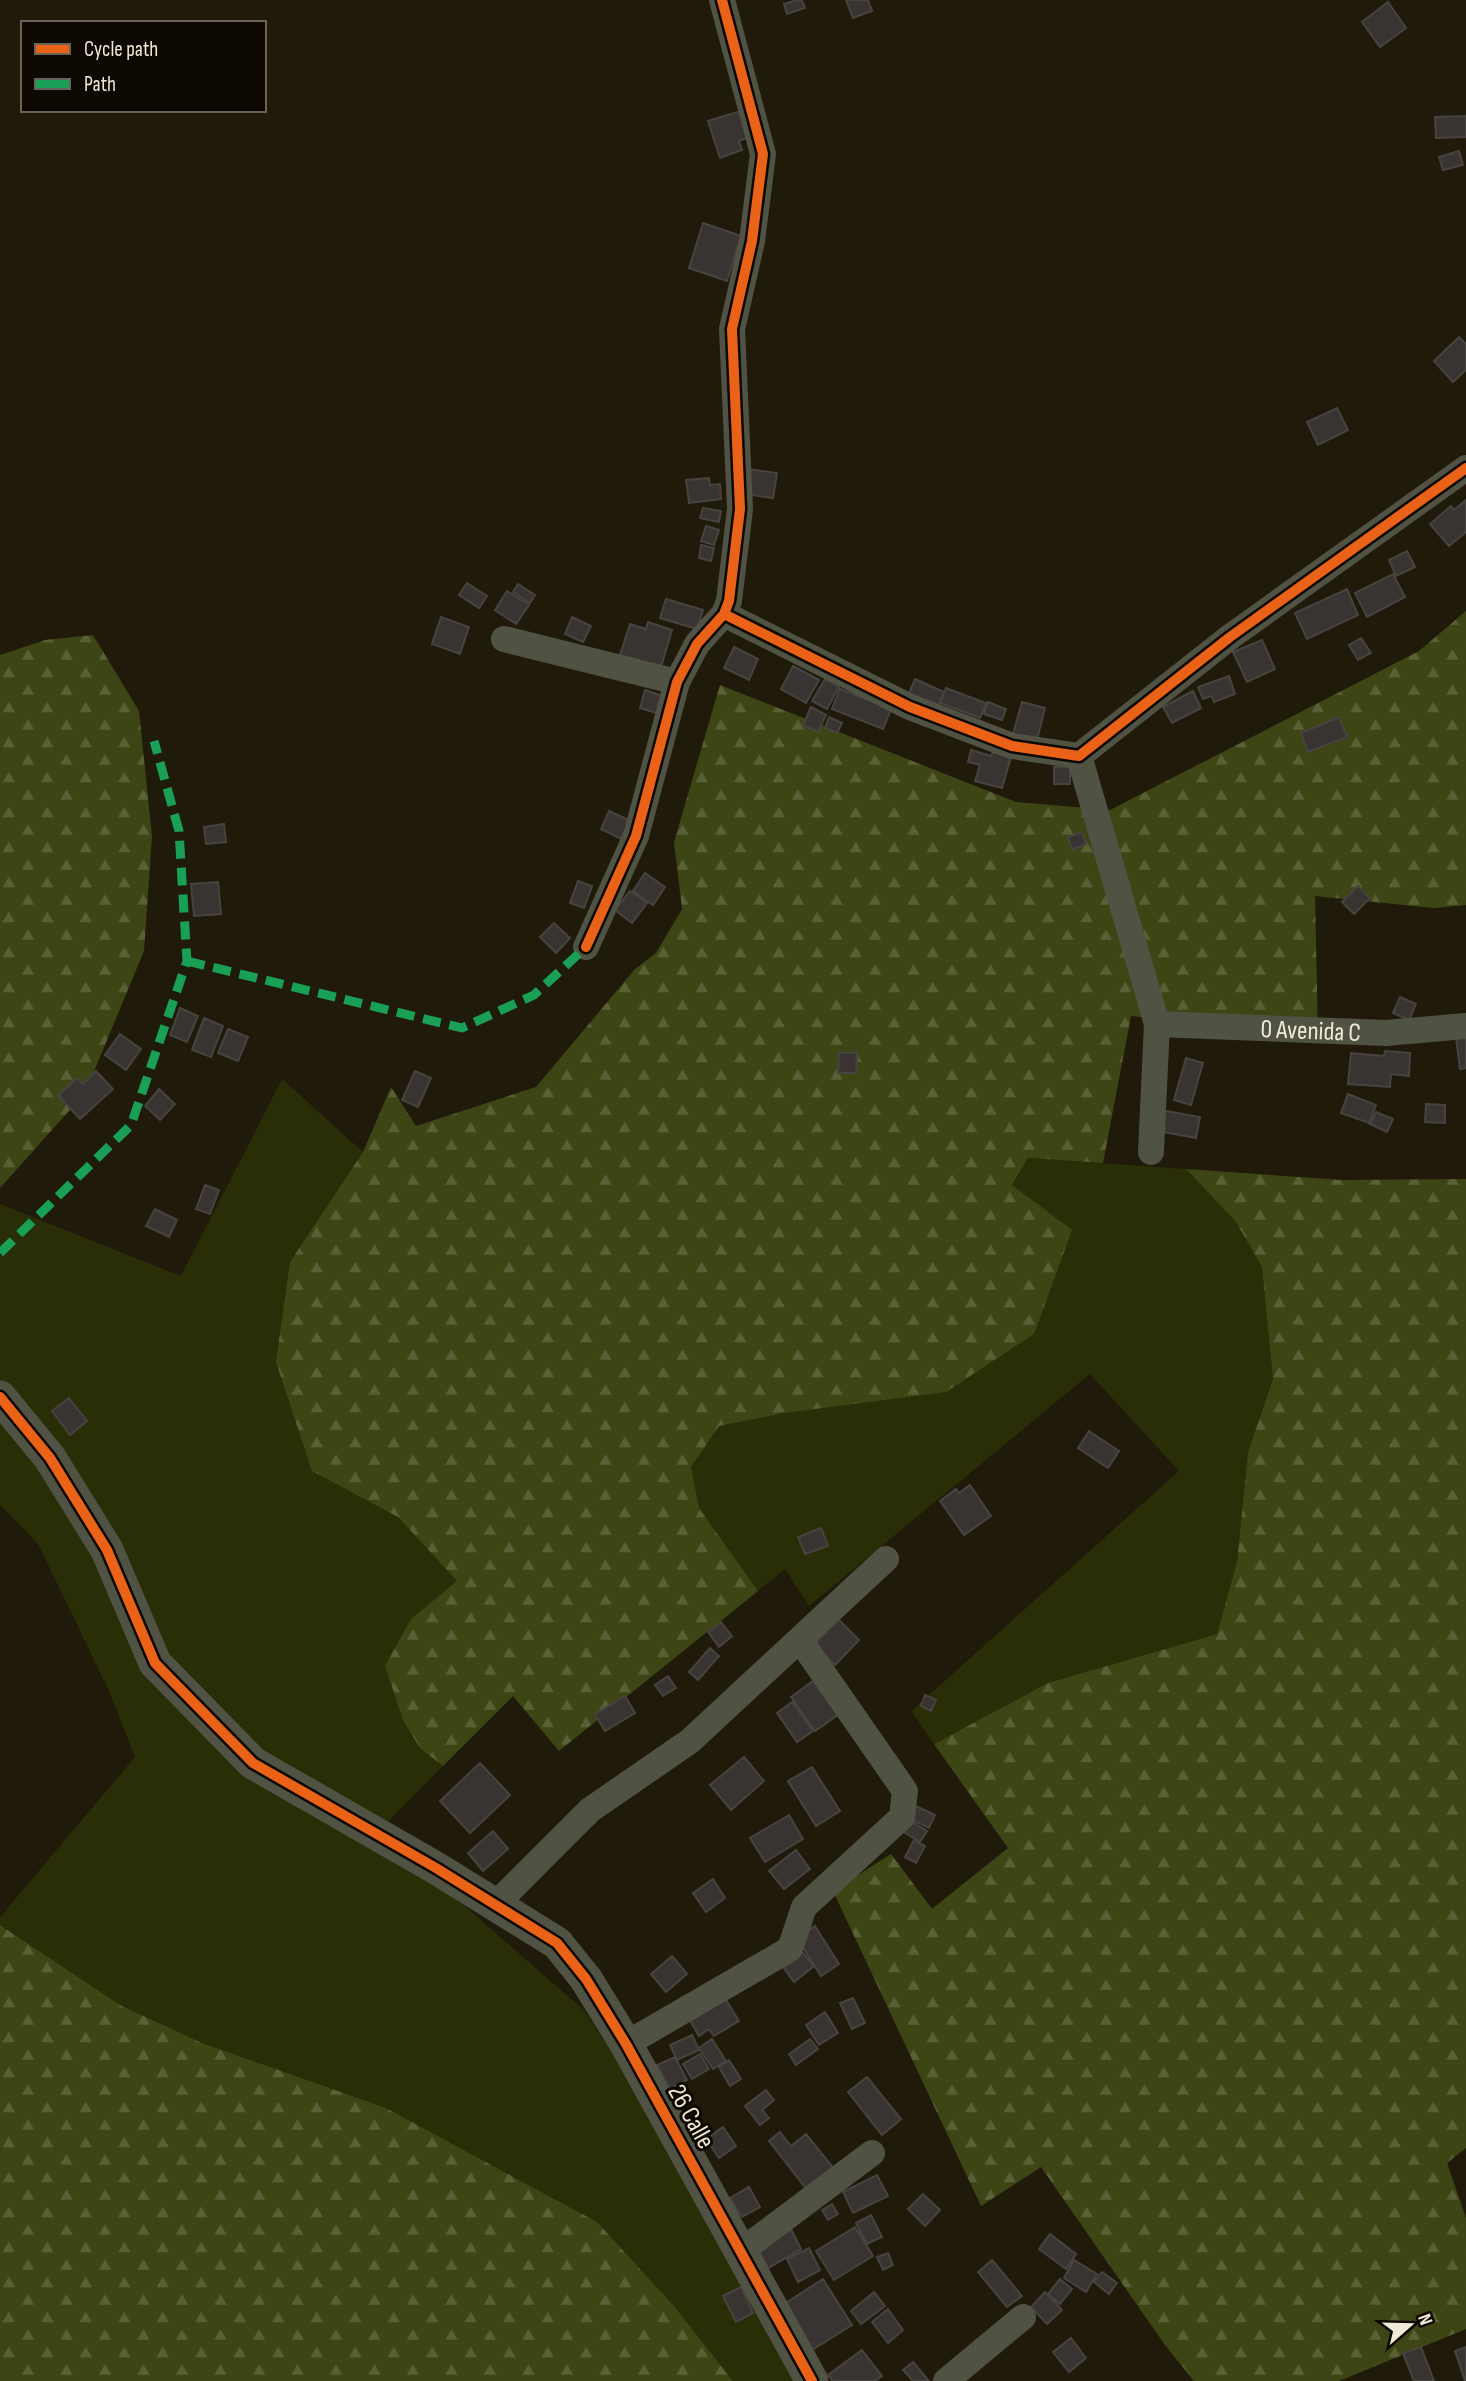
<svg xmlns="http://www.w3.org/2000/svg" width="1466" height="2381" font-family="'Sofia Sans Condensed',sans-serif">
  <defs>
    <pattern id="forest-firs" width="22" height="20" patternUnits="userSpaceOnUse" patternTransform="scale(1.75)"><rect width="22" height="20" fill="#3e4515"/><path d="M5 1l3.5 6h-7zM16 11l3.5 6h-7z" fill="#5a6036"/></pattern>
  </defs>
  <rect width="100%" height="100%" fill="#1f1a0a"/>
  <path fill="#292e07" d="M282,1079L363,1152L290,1262L312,1470L398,1517L458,1582L411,1619L420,1747L443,1766L379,1831L584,2010L678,2153L802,2381H733L674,2306L597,2222L386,2108L202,2043L120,2005L0,1925V1917L135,1757L109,1691L38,1544L0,1505V1204L181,1276Z
    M1028,1158L1186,1169L1236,1222L1262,1267L1273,1379L1248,1452L1237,1562L1217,1634L1048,1683L934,1744L911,1711L1179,1471L1090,1374L809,1606L785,1569L758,1591L699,1508L690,1467L719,1426L784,1413L1012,1186Z"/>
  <path fill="url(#forest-firs)" d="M1466,611V905L1434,908L1315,896L1318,1036L1131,1016L1103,1163L1028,1158L1012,1185L1072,1230L1034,1334L946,1392L784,1413L719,1426L691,1467L699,1508L758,1591L559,1751L513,1696L443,1766L420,1748L403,1720L385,1666L411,1619L457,1581L398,1517L312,1471L276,1362L290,1262L363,1152L391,1087L416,1126L536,1087L635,969L656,953L682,909L674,842L720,685L1016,802L1110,810L1419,651Z
    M93,635L139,711L152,836L144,951L85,1093L0,1188V655L45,640Z
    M1186,1169L1341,1180L1466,1179V2148L1447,2163L1466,2218V2329L1339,2381H1194L1165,2345L1041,2167L981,2206L833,1891L891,1854L932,1909L1008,1848L934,1744L1048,1683L1217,1634L1237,1562L1248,1452L1273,1379L1262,1267L1236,1222Z
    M0,1925L120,2005L202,2043L386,2108L597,2222L674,2306L733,2381H0Z"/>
  <path fill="#393431" stroke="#474340" stroke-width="2" d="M797,0H802L805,8L787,14L784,4Z
    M846,0H868L872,11L853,18Z
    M1388,2L1406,28L1380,47L1362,22Z
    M741,111L749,137L739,141L742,150L720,158L708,121Z
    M1466,116V137L1436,138L1435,117Z
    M1459,151L1463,165L1443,170L1439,157Z
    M703,223L741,236L727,281L689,268Z
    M1459,337L1466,344V370L1453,382L1434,361Z
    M1337,408L1348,430L1318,445L1307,422Z
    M748,469L777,473L773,498L745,494Z
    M709,478L710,485L720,484L721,499L689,503L686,480Z
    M1466,500V532L1449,546L1430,524L1451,506L1454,510Z
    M703,508L721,511L719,522L700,518Z
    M706,526L719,530L714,545L701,541Z
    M701,545L714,548L711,561L699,558Z
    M1407,551L1415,567L1396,576L1389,560Z
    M1393,574L1405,597L1367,617L1355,593Z
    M467,583L487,596L479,608L459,595Z
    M518,584L535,595L530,603L513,592Z
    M1347,589L1358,615L1307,639L1295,613Z
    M507,591L529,605L516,624L495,610Z
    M666,599L703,610L697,629L660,618Z
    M441,617L469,627L460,654L432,644Z
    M572,617L591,626L583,642L565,634Z
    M648,622L672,630L661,667L620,655L630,624L646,629Z
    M1361,638L1371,653L1358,660L1349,645Z
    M1262,640L1275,669L1247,682L1233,652Z
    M734,647L758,659L749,680L724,668Z
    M793,666L819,680L806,703L781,689Z
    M1229,676L1235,694L1214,702L1212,696L1203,699L1198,687Z
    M825,679L839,687L827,709L812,701Z
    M915,679L944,692L935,713L906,700Z
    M946,688L986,703L980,718L940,703Z
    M840,689L891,709L883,729L832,709Z
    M645,690L668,698L663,715L640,708Z
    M1193,691L1201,708L1172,723L1163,707Z
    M988,702L1006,709L1002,720L984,714Z
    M1022,702L1045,708L1035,748L1011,741Z
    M811,707L826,715L818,732L803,725Z
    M829,717L842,723L837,733L825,728Z
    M1339,717L1347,737L1308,752L1301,733Z
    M971,750L991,756L993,752L1011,757L1002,788L975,781L980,765L968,762Z
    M1054,767H1070V784H1054Z
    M609,811L629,820L621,839L601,829Z
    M224,824L226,842L206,844L204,827Z
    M1082,832L1086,844L1072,850L1068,837Z
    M645,873L665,887L653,905L633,891Z
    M578,881L592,886L584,908L570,903Z
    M218,882L221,914L194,916L191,884Z
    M1358,886L1370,898L1354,914L1342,902Z
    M630,891L647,903L632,923L615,910Z
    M554,923L570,938L556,953L540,937Z
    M1400,997L1416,1004L1409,1020L1393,1013Z
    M180,1008L198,1016L187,1042L170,1035Z
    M204,1018L223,1026L211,1057L192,1050Z
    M228,1029L248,1037L238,1061L218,1053Z
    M120,1034L141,1049L126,1070L105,1055Z
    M1466,1036V1068L1460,1069L1456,1037Z
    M1385,1051L1410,1053L1409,1076L1391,1074L1390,1087L1348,1084L1351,1053L1384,1056Z
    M839,1053H857L856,1073H838Z
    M1186,1058L1203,1063L1191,1105L1174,1100Z
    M96,1071L113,1089L80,1119L58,1095L77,1078L83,1084Z
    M415,1071L431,1078L418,1107L402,1100Z
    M159,1089L175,1104L160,1120L145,1106Z
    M1348,1094L1376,1105L1369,1123L1341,1113Z
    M1426,1104L1445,1105V1123L1425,1122Z
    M1161,1110L1200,1117L1196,1138L1158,1131Z
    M1376,1112L1393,1119L1387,1132L1370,1124Z
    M205,1185L219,1190L210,1214L196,1209Z
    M155,1209L177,1220L169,1237L146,1226Z
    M69,1398L87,1421L70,1435L52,1411Z
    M1089,1431L1119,1451L1108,1468L1078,1448Z
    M970,1485L991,1516L964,1535L940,1501L956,1489L959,1493Z
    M821,1528L828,1546L805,1554L798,1537Z
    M838,1619L859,1640L835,1665L814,1645Z
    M721,1622L732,1636L719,1647L708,1632Z
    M710,1648L719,1656L698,1680L689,1672Z
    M668,1676L676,1688L663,1696L655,1685Z
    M817,1678L842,1712L815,1731L791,1697Z
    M925,1695L936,1700L931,1711L921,1706Z
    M625,1696L635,1713L605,1731L595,1714Z
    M792,1702L813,1731L797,1742L777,1713Z
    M744,1757L764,1781L731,1810L710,1785Z
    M480,1763L510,1795L470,1833L440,1801Z
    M812,1767L840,1811L816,1826L788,1781Z
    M916,1806L935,1815L929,1828L910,1819Z
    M789,1815L803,1839L765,1862L750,1838Z
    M909,1820L927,1831L920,1842L902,1831Z
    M493,1831L508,1849L483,1871L468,1853Z
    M914,1840L925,1846L916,1863L905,1857Z
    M796,1850L810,1869L784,1889L769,1871Z
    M713,1879L725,1898L706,1912L693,1893Z
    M815,1926L839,1964L821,1976L797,1938Z
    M802,1952L814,1966L794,1982L783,1967Z
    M672,1956L687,1974L666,1992L651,1974Z
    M723,1995L739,2021L714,2036L709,2029L699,2036L688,2017Z
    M853,1998L865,2023L852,2029L840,2003Z
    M825,2012L838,2033L819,2045L806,2025Z
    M692,2035L699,2050L677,2060L670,2045Z
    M712,2039L726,2061L713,2069L699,2048Z
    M810,2039L818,2049L796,2065L789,2054Z
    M700,2054L709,2069L692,2079L683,2064Z
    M675,2057L687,2080L670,2089L657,2065Z
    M729,2060L741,2079L730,2086L719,2067Z
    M867,2077L901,2119L882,2135L848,2092Z
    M766,2090L774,2100L762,2110L769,2118L760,2125L745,2106Z
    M723,2127L736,2146L719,2158L706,2139Z
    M780,2132L791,2146L806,2134L835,2170L808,2191L769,2141Z
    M877,2175L888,2196L853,2213L843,2192Z
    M749,2187L760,2207L742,2217L730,2198Z
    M923,2194L940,2210L925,2226L908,2209Z
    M832,2204L838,2214L828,2220L822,2210Z
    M871,2215L882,2237L867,2244L856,2223Z
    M855,2227L873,2256L834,2280L816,2251Z
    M791,2229L801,2249L768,2268L757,2247Z
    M1050,2234L1076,2254L1066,2269L1039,2249Z
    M809,2248L820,2270L798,2282L787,2259Z
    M888,2253L893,2265L883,2270L877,2257Z
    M992,2260L1022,2296L1007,2307L978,2272Z
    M1074,2260L1097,2274L1086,2292L1064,2278Z
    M1102,2272L1117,2283L1109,2294L1094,2282Z
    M823,2279L852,2325L812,2350L784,2304Z
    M1060,2279L1072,2289L1060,2304L1048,2294Z
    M741,2287L753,2313L736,2322L723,2296Z
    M874,2292L885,2306L861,2324L851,2311Z
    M1045,2292L1062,2310L1047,2324L1031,2307Z
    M888,2309L903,2330L888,2343L872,2322Z
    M1071,2338L1086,2358L1069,2372L1053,2352Z
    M1421,2347L1434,2381H1414L1403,2353Z
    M1466,2347V2381H1465L1455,2351Z
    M862,2350L882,2376L875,2381H833L828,2375Z
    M913,2362L929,2381H913L903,2370Z"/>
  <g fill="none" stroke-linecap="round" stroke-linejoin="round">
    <g stroke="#505244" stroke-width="26">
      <path d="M724,614L910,707L1012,746L1079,756L1230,637L1466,468"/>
      <path d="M504,639L677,682"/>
      <path d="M1079,756L1157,1024L1151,1152"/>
      <path d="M586,947L636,836L677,682L697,644L724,614L729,601L740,509L732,329L752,241L763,154L722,0"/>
      <path id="s1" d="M1157,1024L1386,1033L1466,1026"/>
      <path d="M495,1905L590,1810L690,1741L886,1559"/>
      <path d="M626,2044L790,1949L804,1907L902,1817L905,1791L800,1640"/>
      <path d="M740,2252L872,2153"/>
      <path d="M946,2381L1023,2317"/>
    </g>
    <path stroke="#505244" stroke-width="33" d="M0,1397L50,1458L107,1550L155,1663L253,1763L436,1868L557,1943L586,1979L626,2044L812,2381"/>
    <path stroke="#1a9f57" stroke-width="9" stroke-dasharray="18 9" stroke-linecap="butt" d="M187,961L462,1028L534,995L586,947
      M0,1253L131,1125L187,961L179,831L154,741"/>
    <g stroke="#0d0801" stroke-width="15">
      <path id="cycleway" d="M724,614L910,707L1012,746L1079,756L1230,637L1466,468
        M586,947L636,836L677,682L697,644L724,614L729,601L740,509L732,329L752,241L763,154L722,0
        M0,1397L50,1458L107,1550L155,1663L253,1763L436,1868L557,1943L586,1979L626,2044L812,2381"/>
    </g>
    <use href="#cycleway" stroke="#ea6118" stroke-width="10"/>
  </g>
  <g text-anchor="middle" stroke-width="6" stroke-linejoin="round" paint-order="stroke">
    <g font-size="26" fill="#f0e9d8" stroke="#0d0801">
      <text dy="9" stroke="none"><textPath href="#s1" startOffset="154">0 Avenida C</textPath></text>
      <text transform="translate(692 2116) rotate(61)" y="9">26 Calle</text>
    </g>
  </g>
  <rect x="21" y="21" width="245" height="91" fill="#0d0801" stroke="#686257" stroke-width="2"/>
  <rect x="35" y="44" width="35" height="10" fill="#ea6118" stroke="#686257" stroke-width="2"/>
  <text x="84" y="56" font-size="21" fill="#f0e9d8">Cycle path</text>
  <rect x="35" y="79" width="35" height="10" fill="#1a9f57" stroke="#686257" stroke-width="2"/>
  <text x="84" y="91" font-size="21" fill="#f0e9d8">Path</text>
  <g transform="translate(1410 2325) rotate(70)" stroke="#0d0801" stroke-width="5" paint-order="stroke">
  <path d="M0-5L12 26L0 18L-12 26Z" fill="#f0e9d8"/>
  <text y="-10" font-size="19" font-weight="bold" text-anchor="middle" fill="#f0e9d8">N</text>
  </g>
</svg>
